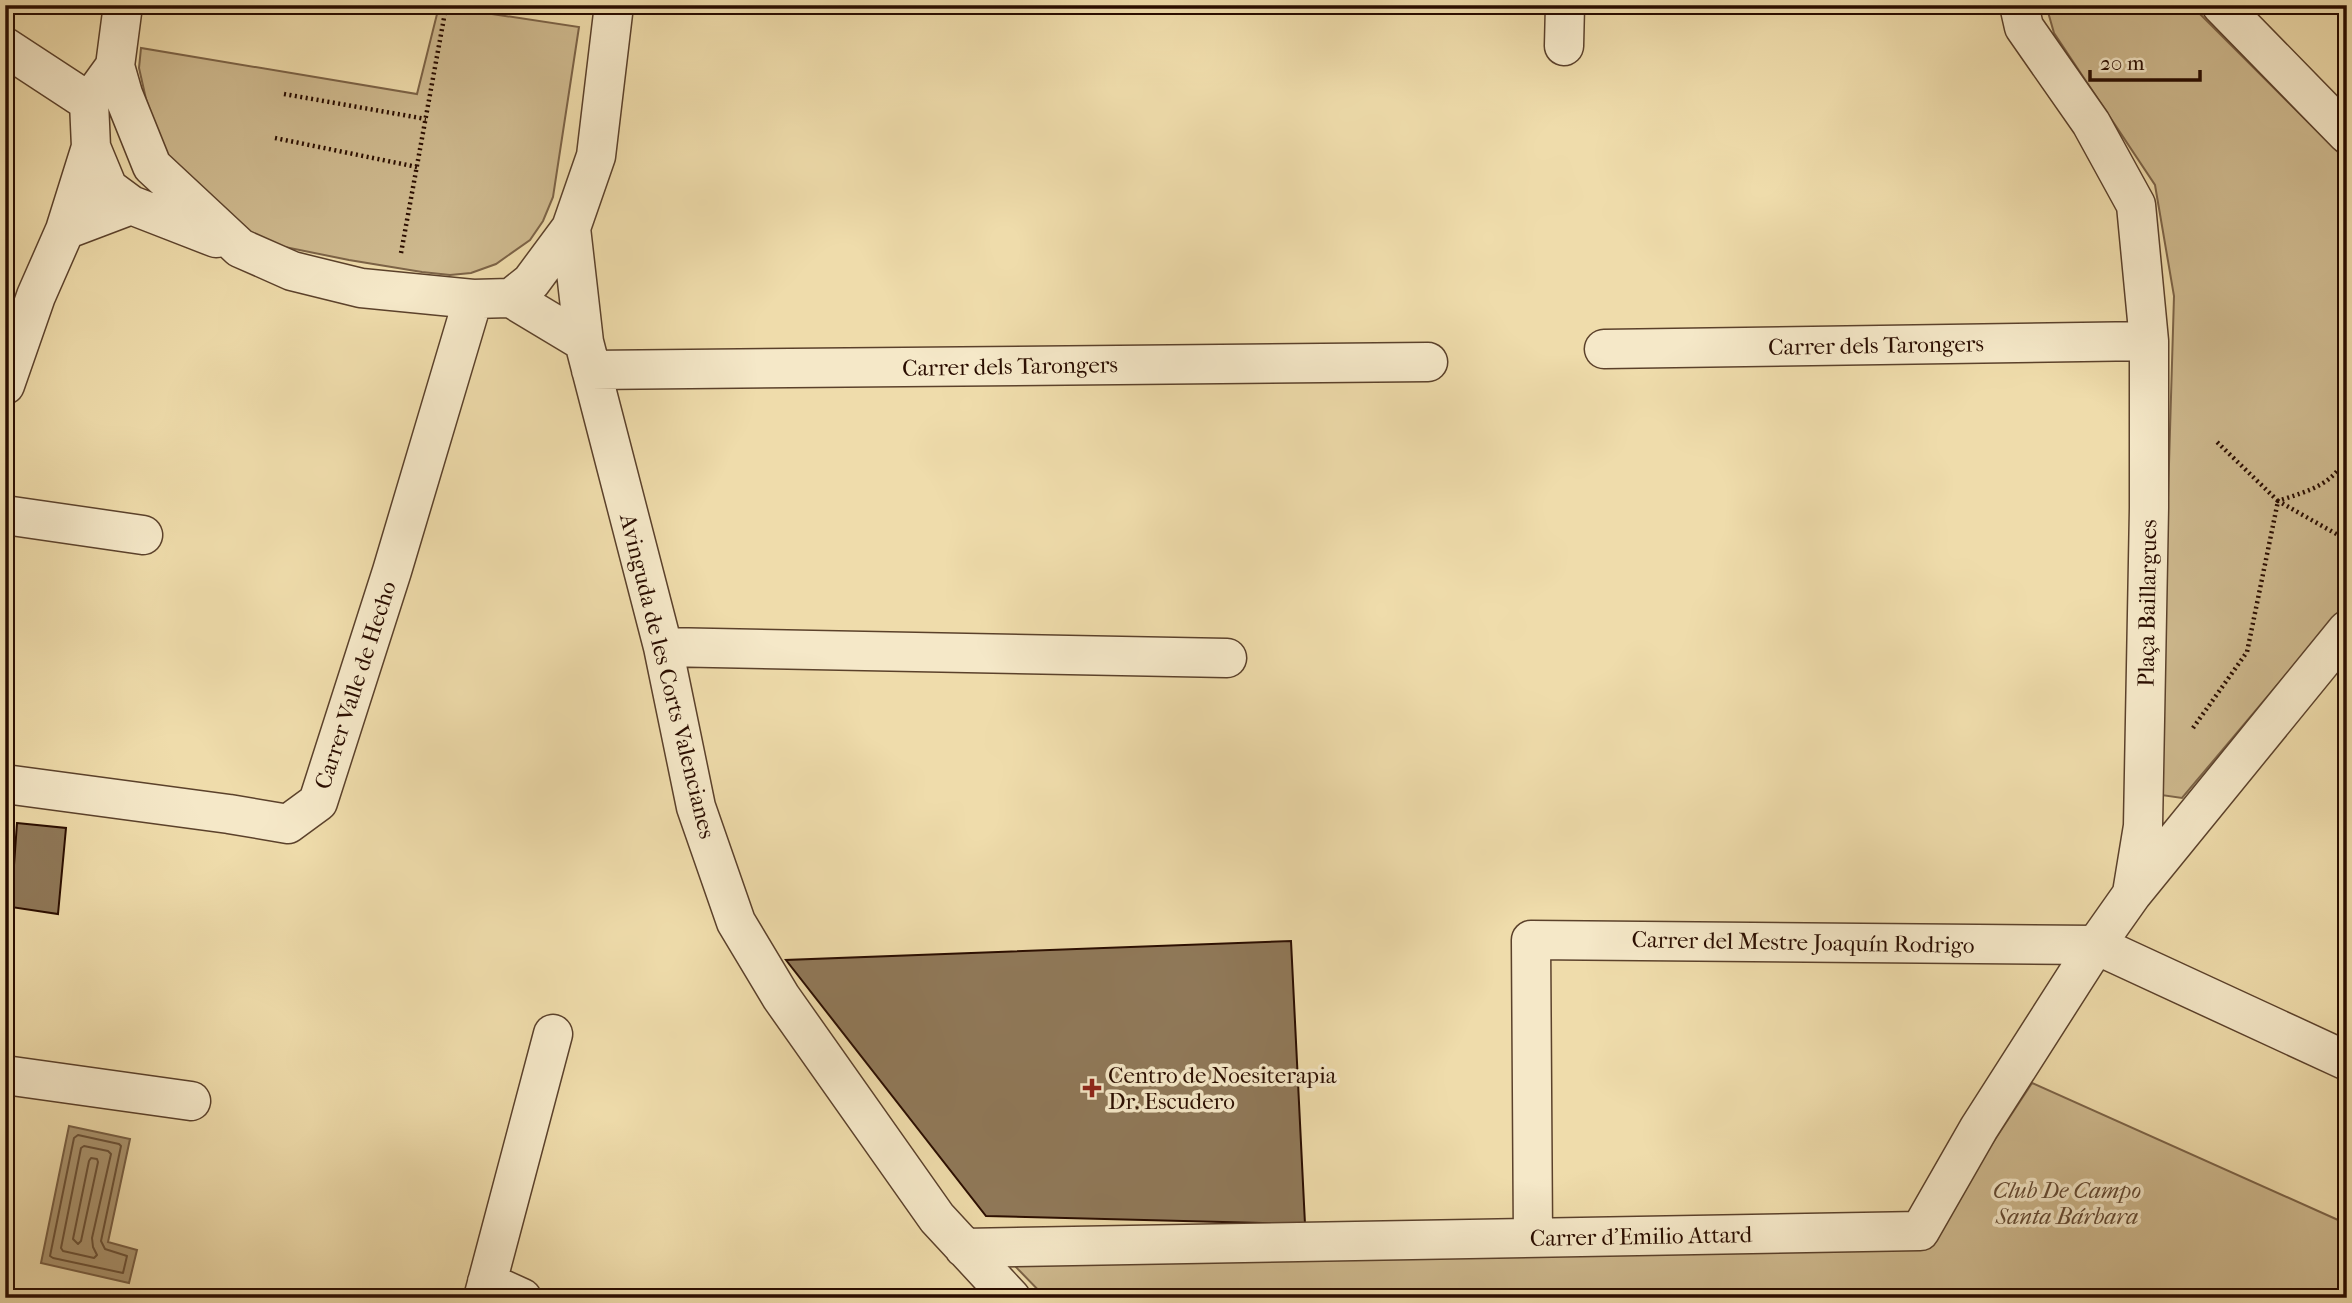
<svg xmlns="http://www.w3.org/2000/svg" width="2352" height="1303" font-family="'IM FELL French Canon',serif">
  <rect width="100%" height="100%" fill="#efdcab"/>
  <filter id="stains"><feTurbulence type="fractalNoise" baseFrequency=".00286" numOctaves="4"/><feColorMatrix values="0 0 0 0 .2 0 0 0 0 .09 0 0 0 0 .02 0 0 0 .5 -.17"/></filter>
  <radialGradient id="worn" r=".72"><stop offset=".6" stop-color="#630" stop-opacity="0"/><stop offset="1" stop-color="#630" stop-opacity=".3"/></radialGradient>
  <path fill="#ceb98e" stroke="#7c6347" stroke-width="2" d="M2046,5H2191L2347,161V602L2182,798L2161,795L2160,767L2174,296L2155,185L2054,33Z
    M439,6L579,27L553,197L543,221L530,240L496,264L471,273L450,275L422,272L349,260L270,244L236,228L176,175L161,144L146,99L139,68L141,48L417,94Z
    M2032,1083L2347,1224V1298H1046L1012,1263L1927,1243Z"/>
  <path fill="#ac9671" stroke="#785f44" stroke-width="2" d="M69,1126L130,1139L108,1242L137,1250L129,1283L41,1263Z"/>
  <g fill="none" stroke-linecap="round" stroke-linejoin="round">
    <path stroke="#6b5238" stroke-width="2" d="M78,1135L119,1144L121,1146L101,1241L105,1249L127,1256L123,1273L53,1258L50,1256L74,1138Z
      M84,1146L108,1151L111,1154L92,1238L93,1247L97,1255L94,1258L63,1251L61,1248L81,1148Z
      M91,1158L97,1159L98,1162L81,1241L78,1244L73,1239L89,1161Z"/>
  </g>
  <path fill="#907959" stroke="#2a0d00" stroke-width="2" d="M17,823L66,828L58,914L11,907Z
    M1291,941L1305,1224L986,1216L786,960Z"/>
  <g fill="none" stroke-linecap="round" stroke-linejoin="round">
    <g stroke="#5b412b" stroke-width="41">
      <path id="street" d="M123,5L115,66L123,94L152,166L240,248L292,271L361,288L473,299L511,298L531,282L571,228L596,156L614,5
        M2019,5L2024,27L2091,123L2136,205L2149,341V508L2143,826L2132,893
        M2221,5L2347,134
        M1564,46L1565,5
        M5,47L89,102
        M115,66L89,102L91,147L108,188L131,205L216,238
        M91,147L65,230L131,205
        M511,298L584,342L571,228
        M584,342L663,647L696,807L736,922L781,997L937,1218L1011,1298
        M1604,349L2149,341
        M591,370L1428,362
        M5,385L36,296L65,230
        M5,515L143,535
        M663,647L1227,658
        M5,784L229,814L288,824L318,802L392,571L473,299
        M5,1075L191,1101
        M1533,1238L1531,940L2096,945L2347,1061
        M964,1248L1920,1231L1979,1128L2096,945L2132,894L2347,630
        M487,1282L522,1298
        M483,1298L553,1034"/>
    </g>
    <path stroke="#2a0d00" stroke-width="4.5" stroke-dasharray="2 3.5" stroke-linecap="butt" d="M284,94L426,119
      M275,138L417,167
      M401,253L446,7
      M2347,452C2337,485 2307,491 2278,501L2347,540
      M2193,728L2247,652L2278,501L2217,442"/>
    <use href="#street" stroke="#f5e8c8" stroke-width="38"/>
  </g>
  <path fill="#8f2418" stroke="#f5e8c8" stroke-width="2.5" d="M1088.5 1077.5h7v7h7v7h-7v7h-7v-7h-7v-7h7z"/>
  <g text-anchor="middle" stroke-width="7" stroke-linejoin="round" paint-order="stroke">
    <g font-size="23" fill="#2a0d00" stroke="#f5e8c8">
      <text transform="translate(1876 345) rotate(-1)" y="8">Carrer dels Tarongers</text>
      <text transform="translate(1010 366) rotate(-1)" y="8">Carrer dels Tarongers</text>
      <text transform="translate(2147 603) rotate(-89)" y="8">Plaça Baillargues</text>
      <text transform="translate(668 676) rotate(76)" y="8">Avinguda de les Corts Valencianes</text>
      <text transform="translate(355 685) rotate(-72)" y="8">Carrer Valle de Hecho</text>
      <text transform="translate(1803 942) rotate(1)" y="8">Carrer del Mestre Joaquín Rodrigo</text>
      <text transform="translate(1641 1236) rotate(-1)" y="8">Carrer d'Emilio Attard</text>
    </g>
    <g font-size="23" fill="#2a0d00" stroke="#f5e8c8" text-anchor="start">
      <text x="1108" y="1083">Centro de Noesiterapia<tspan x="1108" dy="26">Dr. Escudero</tspan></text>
    </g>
    <g font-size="23" font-style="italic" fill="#634932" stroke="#f5e8c8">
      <text x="2067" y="1198">Club De Campo<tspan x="2067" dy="26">Santa Bárbara</tspan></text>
    </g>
  </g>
  <rect width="2352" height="1303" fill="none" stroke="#efdcab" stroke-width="28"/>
  <rect x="7" y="7" width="2338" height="1289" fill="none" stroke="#2a0d00" stroke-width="3.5"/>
  <rect x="14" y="14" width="2324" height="1275" fill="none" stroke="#2a0d00" stroke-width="2"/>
  <path d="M2090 70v10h110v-10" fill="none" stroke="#2a0d00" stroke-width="3.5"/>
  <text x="2100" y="70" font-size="21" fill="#2a0d00" stroke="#f5e8c8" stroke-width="5" paint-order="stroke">20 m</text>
  <rect width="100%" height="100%" filter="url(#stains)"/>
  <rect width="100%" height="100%" fill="url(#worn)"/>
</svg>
